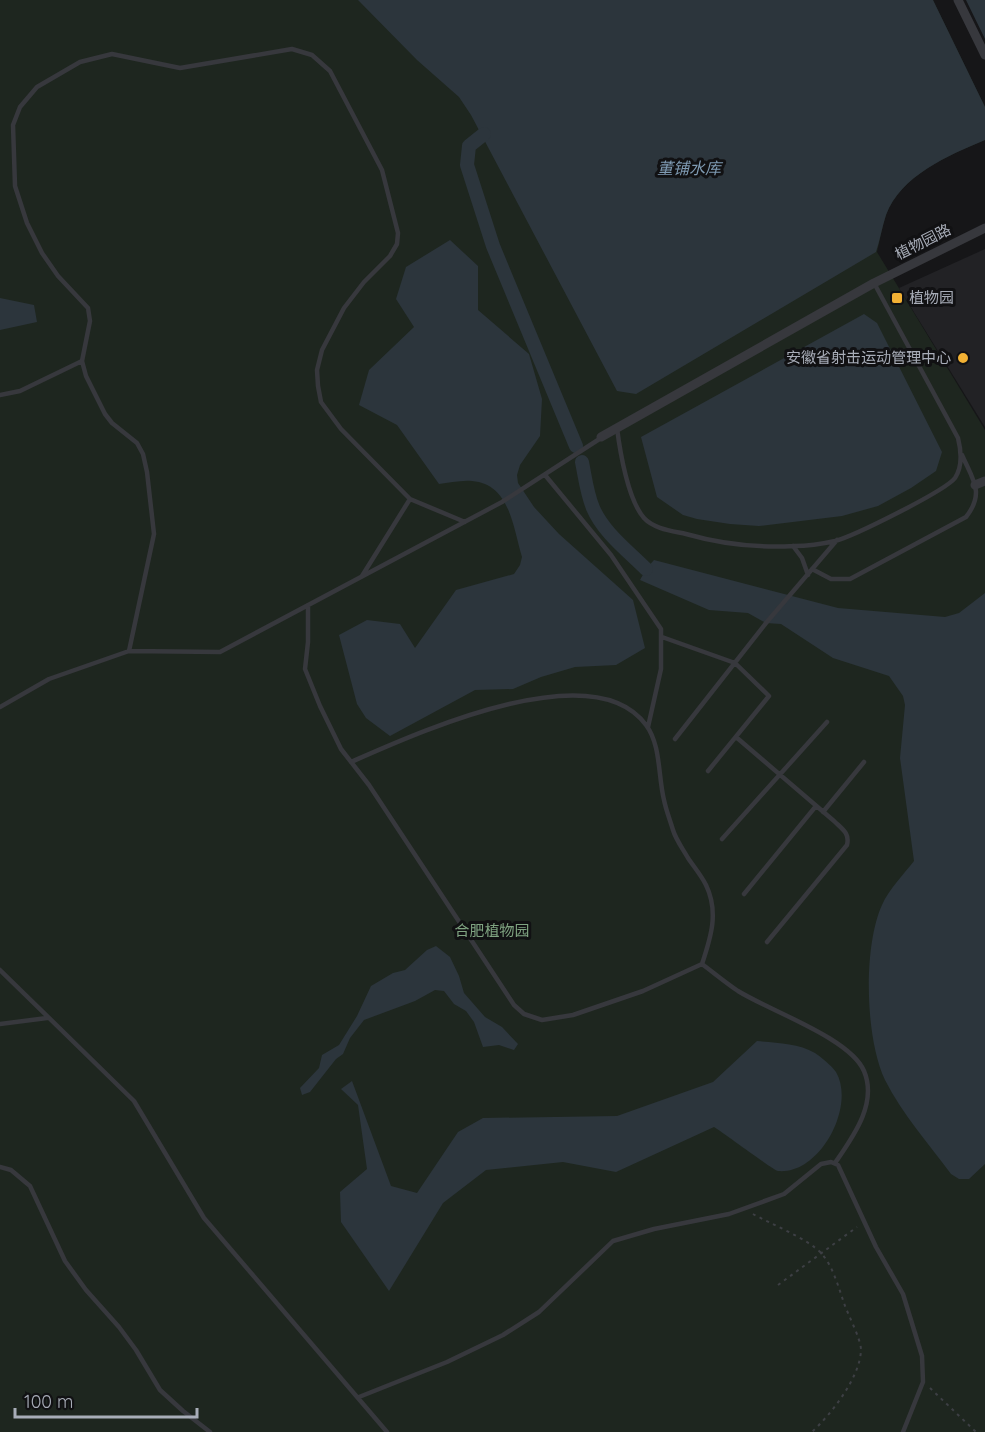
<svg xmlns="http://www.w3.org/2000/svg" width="985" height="1432" font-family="Quicksand,'Noto Sans SC',sans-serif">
  <rect width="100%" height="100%" fill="#161618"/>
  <path fill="#222225" d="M985,249V427L899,288Z"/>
  <path fill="#1e261f" d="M0,0H933L985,107V140C949,155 901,175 886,215C882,227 880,240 877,252L985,430V1432H0Z"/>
  <path fill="#2c353c" d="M358,0H933L985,107V140C949,155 900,176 886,215C882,227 880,240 876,252L636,394L617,391L471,115L459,97L417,60Z
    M966,0H985V39Z
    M450,240L478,266V310L529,354L542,399L540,436L520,465L517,475L518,483L534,507L559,534L633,600L645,648L616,665L575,667L541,677L513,689L475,690L390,736L366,718L357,704L339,635L367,620L400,624L415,648L456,590L514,574L520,565L522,557C513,527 510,484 472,481C461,480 449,483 439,484L397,425L359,405L369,370L414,327L396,299L406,267Z
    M0,298L34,305L37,322L0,330Z
    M864,314L877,323L942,452L936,471L911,488L878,506L842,516L759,526L730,524L697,519L683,515L657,497L641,437Z
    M654,560L838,608L945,617L959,613L985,593V1164L969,1179H959L951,1174C929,1144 902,1114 885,1080C865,1038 863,947 882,905C889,889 904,874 914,861L900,758L905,705L903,696L889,676L833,658L781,624L766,623L748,613L709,610L640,580L646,569Z
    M436,946L450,957L459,976L464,993L485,1017L502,1027L518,1044L514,1050L499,1045L483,1047L474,1022L466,1011L454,1004L444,991L435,990L415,1001L364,1020L350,1038L343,1054L336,1059L310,1092L302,1095L300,1088L319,1068L322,1055L339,1045L357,1016L371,986L393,973L405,970L427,950Z
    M757,1041C776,1043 798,1043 815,1053C821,1057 832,1066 836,1072C856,1106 820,1175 778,1171C773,1170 724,1133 714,1127L616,1172L563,1162L486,1170L443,1203L389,1291L341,1222L340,1192L367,1169L358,1105L341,1089L352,1081L391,1186L417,1193L458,1132L483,1118L617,1116L713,1082Z"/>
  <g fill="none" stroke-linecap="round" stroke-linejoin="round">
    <path stroke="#2c353c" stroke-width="14" d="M484,134L469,146L467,165L493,246L576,446
      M582,462C585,477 587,494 593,508C603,532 628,551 646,569"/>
    <path stroke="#3d3f44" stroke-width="2" stroke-dasharray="3 4.5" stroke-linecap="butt" d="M753,1214C771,1224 808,1239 821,1253C833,1266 838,1286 844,1303C848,1315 861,1339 861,1350C860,1378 831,1414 812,1432
      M778,1285L857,1227
      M930,1388L976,1432"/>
    <path stroke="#37383d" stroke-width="4.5" d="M0,395L20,391L82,361
      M617,428C620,452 628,500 644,518C654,529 673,531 686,534C721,544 759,548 794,546C808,546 822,544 835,541C854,536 945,491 955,478C963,466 961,450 958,438L874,283
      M545,475L611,555L661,629V669L648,727
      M793,546L802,558L808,575
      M812,569L831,579H850L966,517C985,493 973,480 962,455
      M362,576L410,499
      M308,605V642L305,669L320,706L341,749L369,785L514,1005L524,1014L542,1020L573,1015L643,991L702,964C714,973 726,983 738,991C770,1011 850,1038 864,1071C878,1104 852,1138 835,1163
      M662,637L735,663L769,696L708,771
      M129,651L154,534L147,472L143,454L137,443L112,423L105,414L86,376L82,361L90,321L88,308L58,276L42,253L27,223L15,186L13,125L20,107L37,87L80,62L112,54L180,68L292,49L312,55L330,71L382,170L398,233L397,244L390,256L364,282L344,308L322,350L317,370L318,386L321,402L341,429L410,499L465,522
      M0,707L49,679L129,651L220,652L502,502L601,438
      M736,737L834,821C842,829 850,833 847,845L767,942
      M675,739L766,623L837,540
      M351,762C415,734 593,652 646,725C661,745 658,776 664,800C666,810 670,820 673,830C676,840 683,849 688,858C694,867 701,875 706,885C719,912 711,937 702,964
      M823,812L864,762
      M722,839L827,722
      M744,894L816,806
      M0,970L134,1101L204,1218L387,1432
      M0,1024L47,1018
      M0,1167L11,1170L30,1186L65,1261L86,1290L119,1327L136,1350L160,1390L183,1411L210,1432
      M359,1397L447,1362L503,1335L539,1312L613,1241L654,1229L729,1214L784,1194L821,1164L831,1162L838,1165L876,1247L903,1294L922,1356L923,1382L903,1432"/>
    <path stroke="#37383d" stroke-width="9" d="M958,0L985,55
      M601,437L874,283L985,228
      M975,485L985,481"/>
  </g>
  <g fill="#f2b134" stroke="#111113" stroke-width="2">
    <rect x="891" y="292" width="12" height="12" rx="3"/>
    <circle cx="963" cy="358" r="6"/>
  </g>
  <g text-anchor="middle" stroke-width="6" stroke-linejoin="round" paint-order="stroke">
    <g font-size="15" fill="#a8adb8" stroke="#111113">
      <text transform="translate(923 242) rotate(-27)" y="5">植物园路</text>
    </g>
    <g font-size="15" fill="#a8adb8" stroke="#111113" text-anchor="start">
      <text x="909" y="303">植物园</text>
      <text x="951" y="363" text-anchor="end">安徽省射击运动管理中心</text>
    </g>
    <g font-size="15" fill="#7fa381" stroke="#111113">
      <text x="492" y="936">合肥植物园</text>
    </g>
    <g font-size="16" font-style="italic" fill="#7f9bb3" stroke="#111113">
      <text x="689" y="174">董铺水库</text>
    </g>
  </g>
  <path d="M15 1408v9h182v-9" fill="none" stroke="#a8adb8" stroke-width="3"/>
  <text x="24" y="1408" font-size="18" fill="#a8adb8" stroke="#111113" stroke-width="4.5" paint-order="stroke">100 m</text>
</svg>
